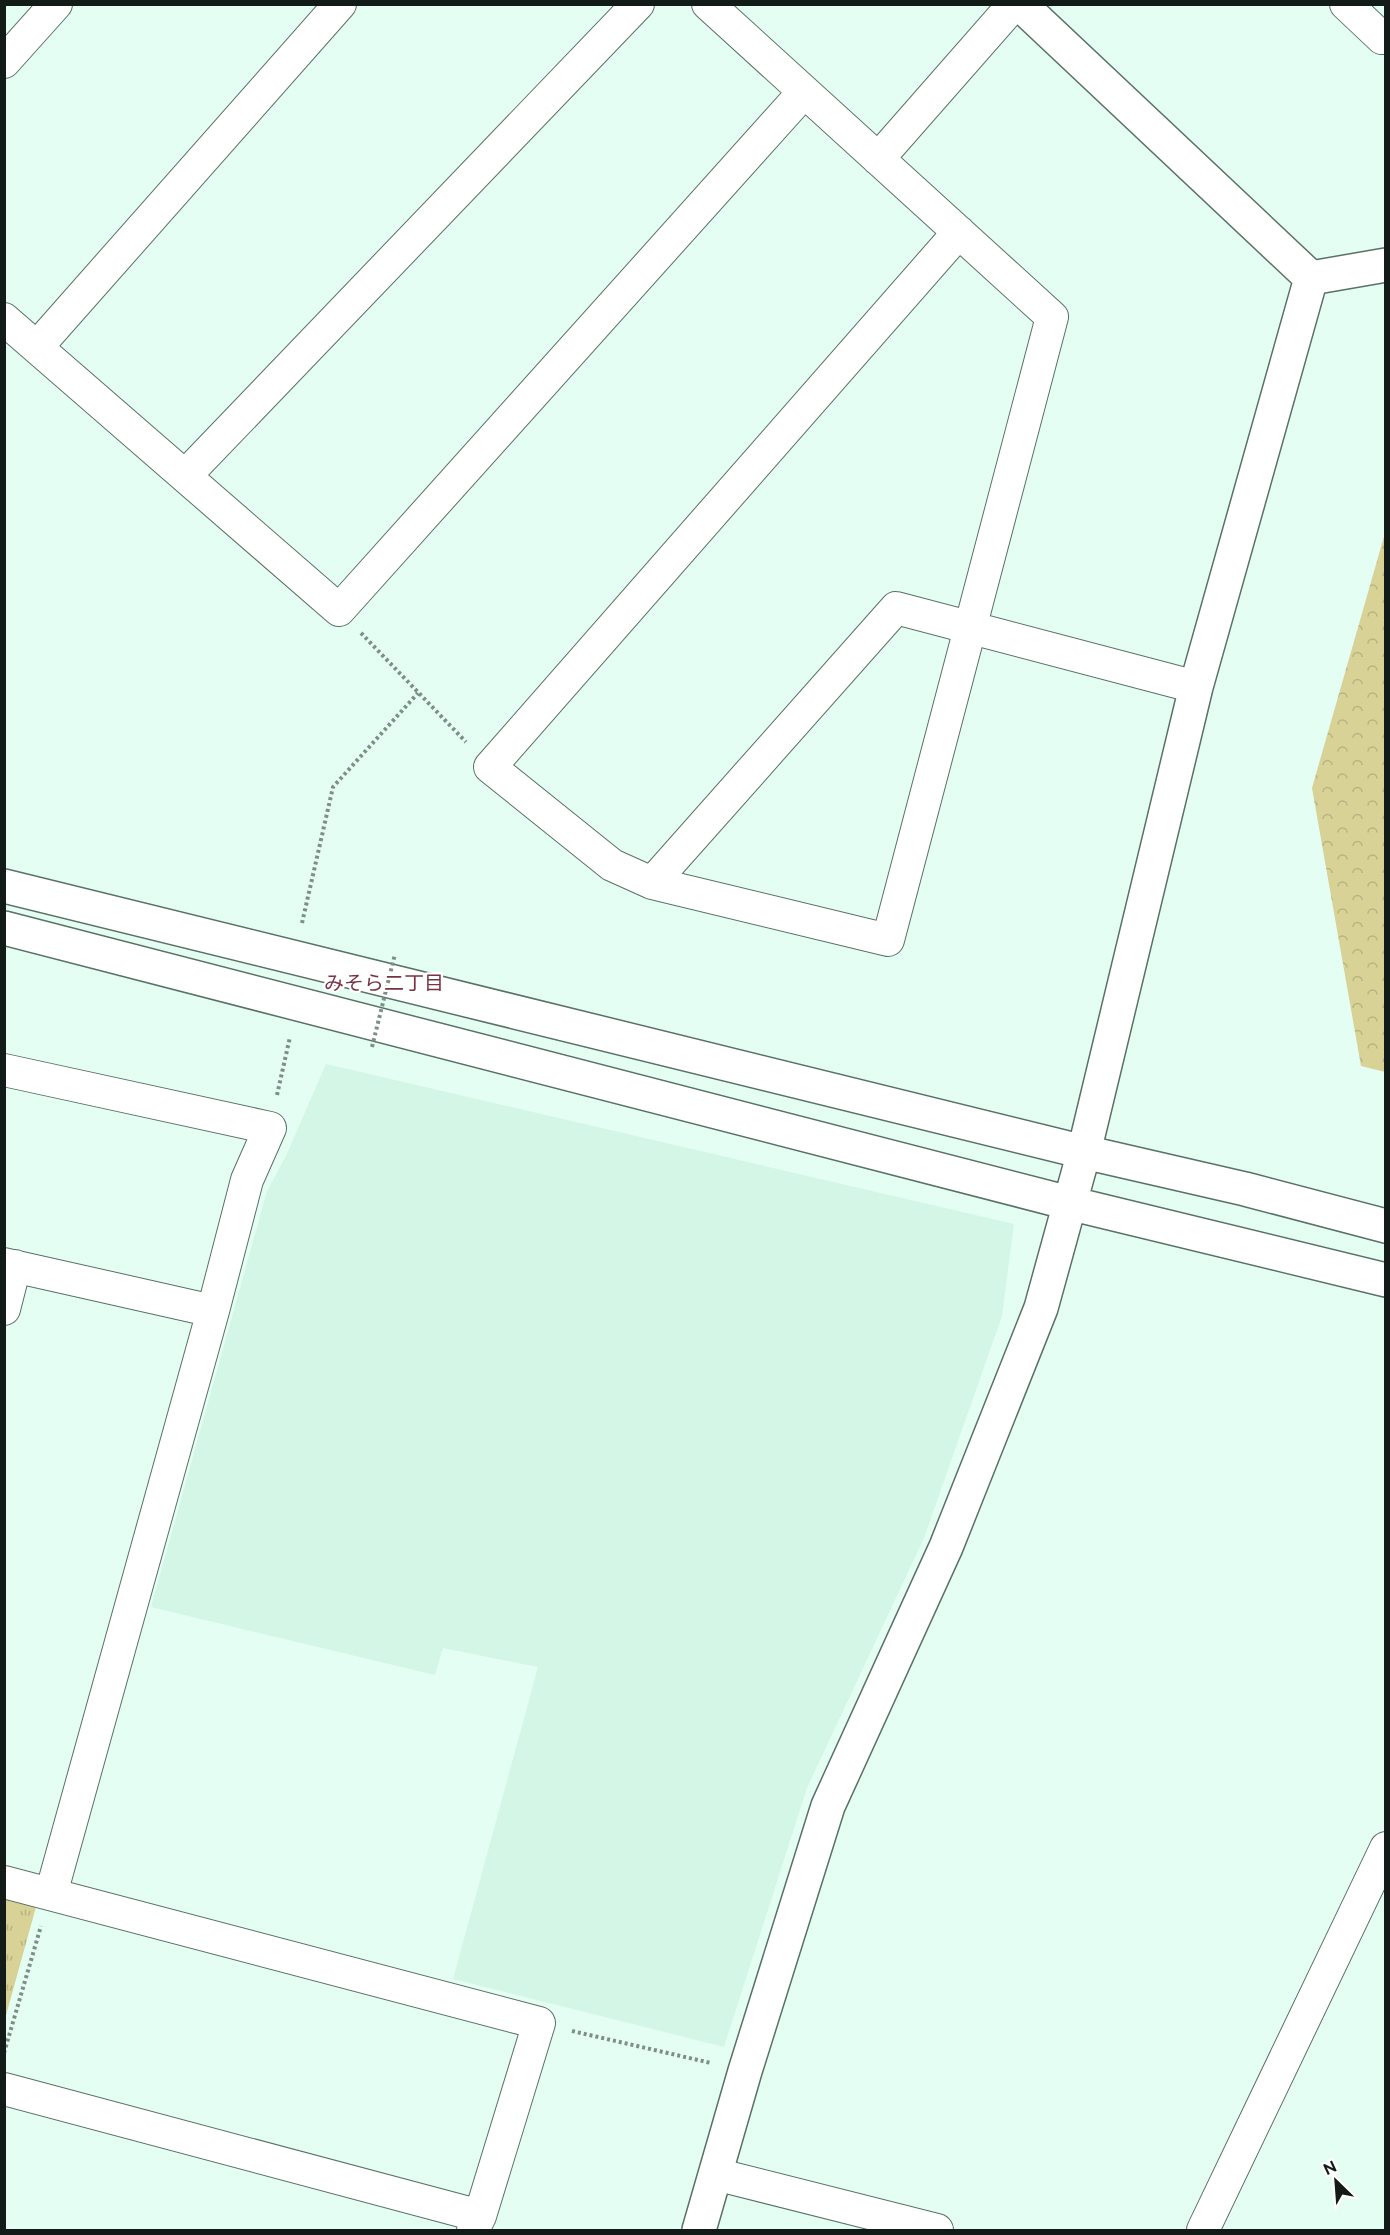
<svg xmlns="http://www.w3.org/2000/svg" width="1390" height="2235" font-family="Raleway,'Noto Sans JP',sans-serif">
  <defs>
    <pattern id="forest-crowns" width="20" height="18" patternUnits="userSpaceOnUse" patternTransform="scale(1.5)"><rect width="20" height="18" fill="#d8d297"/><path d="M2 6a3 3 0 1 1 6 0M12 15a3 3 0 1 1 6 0" fill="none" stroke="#b8b481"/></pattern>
    <pattern id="park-tufts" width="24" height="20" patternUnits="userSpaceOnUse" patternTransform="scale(1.5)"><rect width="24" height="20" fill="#d8d297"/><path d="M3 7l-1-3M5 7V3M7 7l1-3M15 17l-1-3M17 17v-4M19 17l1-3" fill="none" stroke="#b8b481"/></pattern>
  </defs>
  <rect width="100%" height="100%" fill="#e4fef3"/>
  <path fill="#d3f6e6" d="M326,1064L1014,1224L1002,1316L924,1538L807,1788L724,2047L453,1979L538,1667L443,1648L435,1675L151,1607L267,1191L286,1156Z"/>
  <path fill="url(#forest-crowns)" d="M1385,533V1072L1361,1066L1312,788Z"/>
  <path fill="url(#park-tufts)" d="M5,1899L36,1907L5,2019L4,1899Z"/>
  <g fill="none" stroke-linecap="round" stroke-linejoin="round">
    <g stroke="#5a7167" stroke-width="34">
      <path id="street" d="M708,4L1052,317L888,940L652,883L612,865L490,767L959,232
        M1346,4L1382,38L1386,37
        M4,62L56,4
        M878,159L1014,4
        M4,319L339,610L804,92
        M37,347L340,4
        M185,476L638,4
        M652,883L896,608L1196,687
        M4,1070L270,1128L247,1180L213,1311L51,1894
        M4,1264L213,1311
        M4,1309L15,1266
        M4,1882L539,2023L480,2216L473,2230
        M4,2089L480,2216
        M715,2174L937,2230
        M1203,2230L1386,1848"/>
    </g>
    <g stroke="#5a7167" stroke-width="36">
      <path id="secondary" d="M1020,4L1311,278
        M1311,278L1386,265
        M4,886L1084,1152L1245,1189L1386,1226
        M4,928L1069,1203L1386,1280
        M699,2230L745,2071L828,1806L946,1547L1041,1308L1084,1152L1196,687L1311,278"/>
    </g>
    <path stroke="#7d8f87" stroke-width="4" stroke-dasharray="3 3" stroke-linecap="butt" d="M361,633L466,742
      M302,923L333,787L418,693
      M277,1095L290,1037
      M572,2031L711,2063
      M4,2053L41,1926"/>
    <use href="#street" stroke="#fff" stroke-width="32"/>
    <use href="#secondary" stroke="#fff" stroke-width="33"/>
    <path stroke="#7d8f87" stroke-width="4" stroke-dasharray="3 3" stroke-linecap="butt" d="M372,1047L395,954"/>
  </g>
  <g text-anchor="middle" stroke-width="4.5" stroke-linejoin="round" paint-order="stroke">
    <g font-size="20" fill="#783243" stroke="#fff">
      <text x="384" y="990">みそら二丁目</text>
    </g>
  </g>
  <rect width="1390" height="2235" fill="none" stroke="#121b17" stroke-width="12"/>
  <g transform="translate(1336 2181) rotate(335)" stroke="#ffffff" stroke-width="4.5" paint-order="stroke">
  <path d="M0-4.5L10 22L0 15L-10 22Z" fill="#121b17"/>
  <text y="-9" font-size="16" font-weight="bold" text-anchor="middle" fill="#121b17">N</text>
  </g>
</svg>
